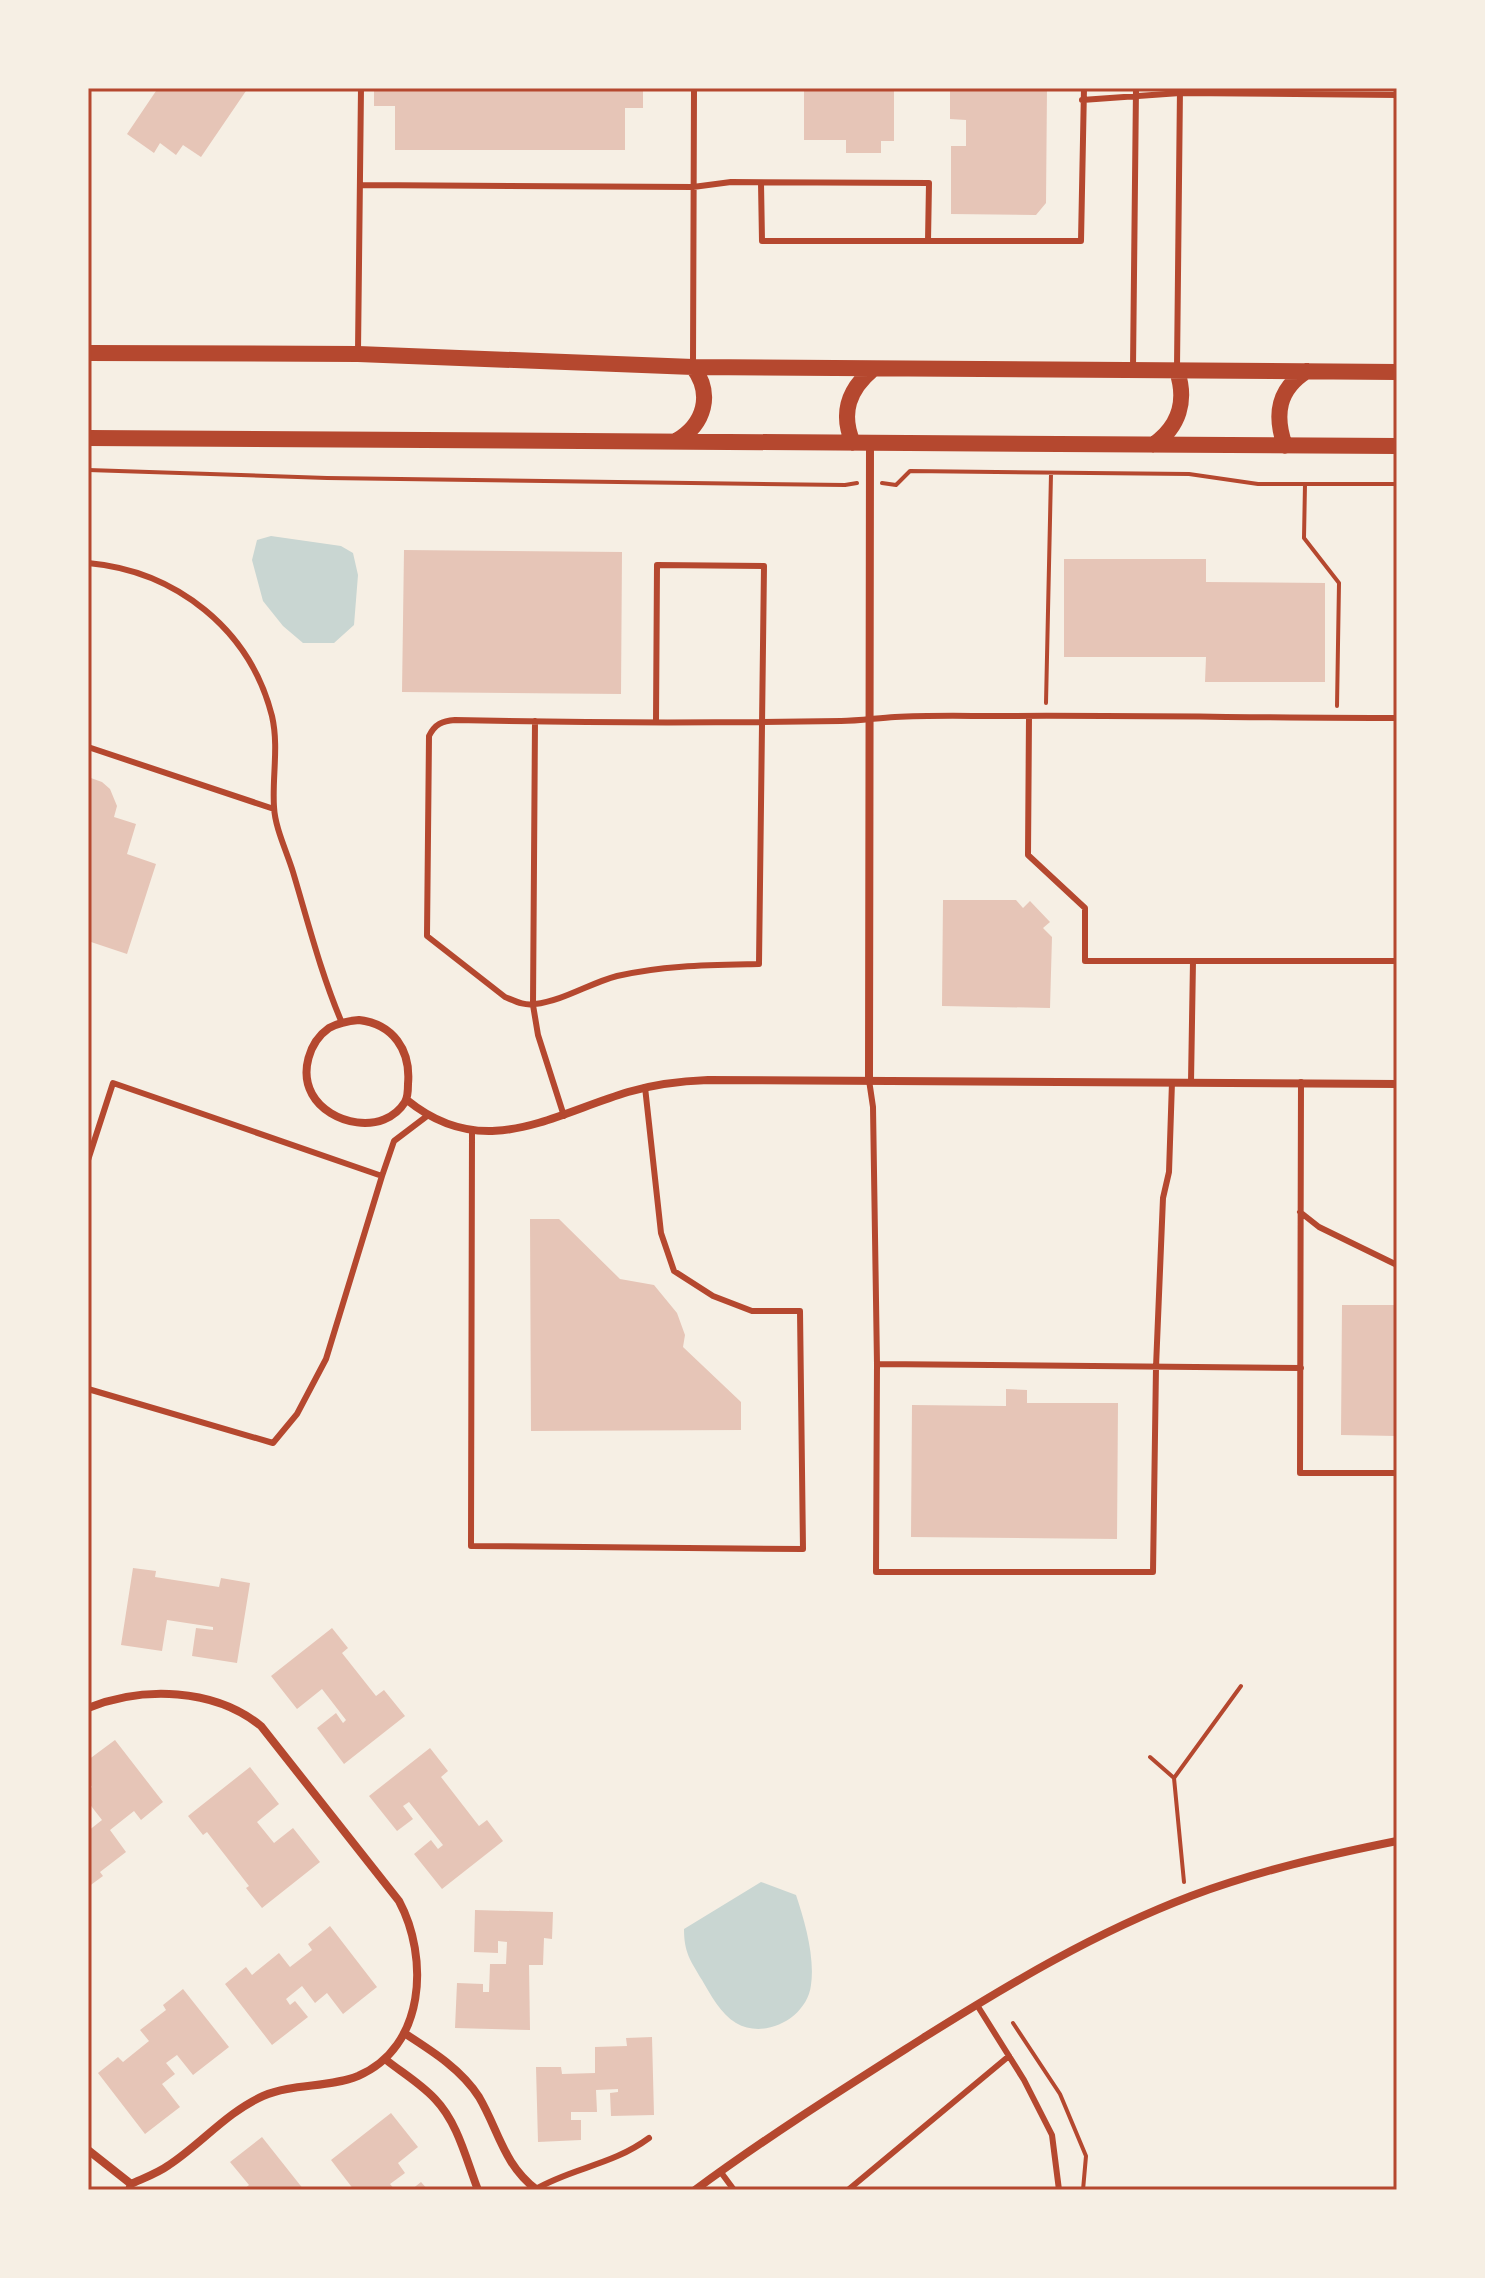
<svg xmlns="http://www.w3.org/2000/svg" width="1485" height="2278" font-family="Helvetica,sans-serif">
  <rect width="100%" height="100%" fill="#f6efe4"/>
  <path fill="#c9d6d2" d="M271,536L341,546L353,553L358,575L354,625L334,643H303L283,626L263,601L252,560L257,540Z
    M761,1882L796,1895C805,1922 815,1957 811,1985C807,2018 765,2040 736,2023C721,2014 710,1994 702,1980C690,1960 684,1952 684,1929Z"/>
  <path fill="#e6c5b7" d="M158,88H248L201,157L183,145L176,155L160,143L154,153L127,134Z
    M374,88H643V108H625V150H395V106H374Z
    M804,88H894V141H881V153H846V140H804Z
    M950,88H1047L1046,203L1036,215L951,214V146H966V120L950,119Z
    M404,550L622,552L621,694L402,692Z
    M1064,559H1206V582L1325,583V682H1205L1206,657H1064Z
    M88,777L102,782L110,789L117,806L114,817L136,824L127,854L156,864L127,954L88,941Z
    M943,900H1016L1023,908L1030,901L1050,922L1043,928L1052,937L1050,1008L942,1006Z
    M530,1219H559L620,1279L654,1285L677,1313L685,1335L683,1347L741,1402V1430L531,1431Z
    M1342,1305H1397V1436L1341,1435Z
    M1006,1389L1027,1390V1403H1118L1117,1539L911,1537L912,1405L1006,1406Z
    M133,1568L156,1571L155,1577L219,1587L221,1578L250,1583L237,1663L192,1656L196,1628L213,1630V1627L167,1620L162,1651L121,1645Z
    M332,1628L348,1648L342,1653L376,1696L384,1690L405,1716L344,1764L317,1728L336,1713L343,1723L346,1720L322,1689L297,1709L271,1676Z
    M115,1740L163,1802L141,1820L134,1811L110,1830L126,1852L100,1872L103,1876L88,1887V1831L102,1820L88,1802V1790L92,1787L88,1782V1760Z
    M430,1748L448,1771L441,1777L479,1826L487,1820L503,1841L442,1889L414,1854L431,1840L438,1849L443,1845L409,1802L403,1806L413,1819L397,1831L369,1796Z
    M250,1767L279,1804L257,1822L274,1843L293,1828L320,1862L262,1908L246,1888L249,1886L207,1832L203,1835L188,1816Z
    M475,1910L553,1912L552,1939L544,1938L543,1965H529L530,2030L455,2028L457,1983L483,1984V1992H489L490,1964H506L507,1942L498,1941V1953L474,1952Z
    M330,1926L377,1987L343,2014L327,1993L315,2003L302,1986L286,1999L290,2005L295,2001L308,2017L272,2045L225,1984L246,1967L252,1975L279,1953L290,1967L312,1950L308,1944Z
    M183,1989L229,2047L193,2075L177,2055L166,2063L175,2074L162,2084L180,2107L145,2134L98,2073L118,2057L123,2062L149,2041L140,2030L166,2010L163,2005Z
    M652,2037L654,2115L611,2116L610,2093L618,2092V2089L596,2090L597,2112H571V2120H581V2140L538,2142L536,2067H561L562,2074L595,2073V2047L627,2046L626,2038Z
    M391,2113L418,2147L398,2163L405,2173L390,2184L395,2190H354L331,2160Z
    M262,2137L281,2161L304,2190H243L249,2185L230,2162Z
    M421,2182L428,2190H411Z"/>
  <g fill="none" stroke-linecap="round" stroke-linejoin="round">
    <path stroke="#b5482f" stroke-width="4" d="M88,470L327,478L845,485L857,483
      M882,483L896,485L910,471L1189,474L1258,484H1397
      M1305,484L1304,538L1339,583L1337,706
      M1046,703L1051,474
      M1150,1757L1174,1778L1184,1882
      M1174,1778L1241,1686
      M1013,2023L1060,2094L1086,2156L1083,2190"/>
    <path stroke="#b5482f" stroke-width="6" d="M1082,100L1180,93L1397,95
      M761,183L762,241H1081L1084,88
      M361,185L693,187L731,182L929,183L928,241
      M358,351L361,88
      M693,364L694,88
      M1177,367L1180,88
      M1133,368L1136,88
      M88,563C176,571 250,629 272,716C279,747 272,777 274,807C275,828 287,852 293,872C308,922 321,974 342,1023
      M1029,716L1028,855L1085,908V961H1397
      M535,721L533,1005L538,1035L564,1116
      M656,721L657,565L764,566L759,964C711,965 664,965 617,976C590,983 563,1001 535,1004C524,1006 515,1001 505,997L427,936L429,736C435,724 442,721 455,720C583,723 712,723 841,721C859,721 877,718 895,717C930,715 964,716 998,716C1131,715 1264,718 1397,718
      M88,747L274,809
      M869,1080L873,1107L877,1364L876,1572H1153L1156,1367L1163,1198L1169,1172L1172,1082
      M1191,1082L1193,961
      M1301,1082L1300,1473H1397
      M472,1130L471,1546L803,1549L800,1311H752L713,1296L674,1271L661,1233L645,1087
      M88,1160L113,1083L382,1176L394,1141L427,1116
      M1300,1212L1319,1227L1397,1265
      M877,1364L1301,1368
      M88,1389L273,1443L297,1414L326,1359L382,1176
      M977,2005L1024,2080L1052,2135L1059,2190
      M720,2171L734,2190
      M534,2190C573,2167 611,2166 649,2138
      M848,2190L1009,2056"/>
    <path stroke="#b5482f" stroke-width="8" d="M359,1020C393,1024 411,1050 408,1084C408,1090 408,1097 405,1102C384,1136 329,1125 312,1094C300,1072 309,1042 329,1028C338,1023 348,1021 359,1020Z
      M869,1080L870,443
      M407,1100C483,1162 549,1116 628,1092C655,1084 681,1081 708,1080L1397,1084
      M88,1708C143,1686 214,1688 261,1726L399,1901C429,1957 426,2047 358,2076C328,2088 293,2083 263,2096C227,2112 201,2144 169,2165C158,2173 144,2178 131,2184L129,2190
      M404,2033C432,2051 461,2069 479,2097C499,2131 503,2164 537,2190
      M385,2059C401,2072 420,2083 435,2099C458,2123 466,2159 478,2190
      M88,2150L131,2184
      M695,2190C768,2136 846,2087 923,2038C1009,1984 1096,1932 1191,1896C1258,1871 1327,1855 1397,1841"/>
    <path stroke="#b5482f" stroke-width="16" d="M88,353L358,354L693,367L1397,372
      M88,438L1397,446
      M676,441C705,424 713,394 693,367
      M853,443C840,413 849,389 873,369
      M1153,445C1179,427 1187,401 1177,371
      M1285,446C1274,415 1278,389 1307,371"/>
  </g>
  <rect width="1485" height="2278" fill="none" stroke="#f6efe4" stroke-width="180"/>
  <rect x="90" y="90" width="1305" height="2098" fill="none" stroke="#b5482f" stroke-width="3"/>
</svg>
